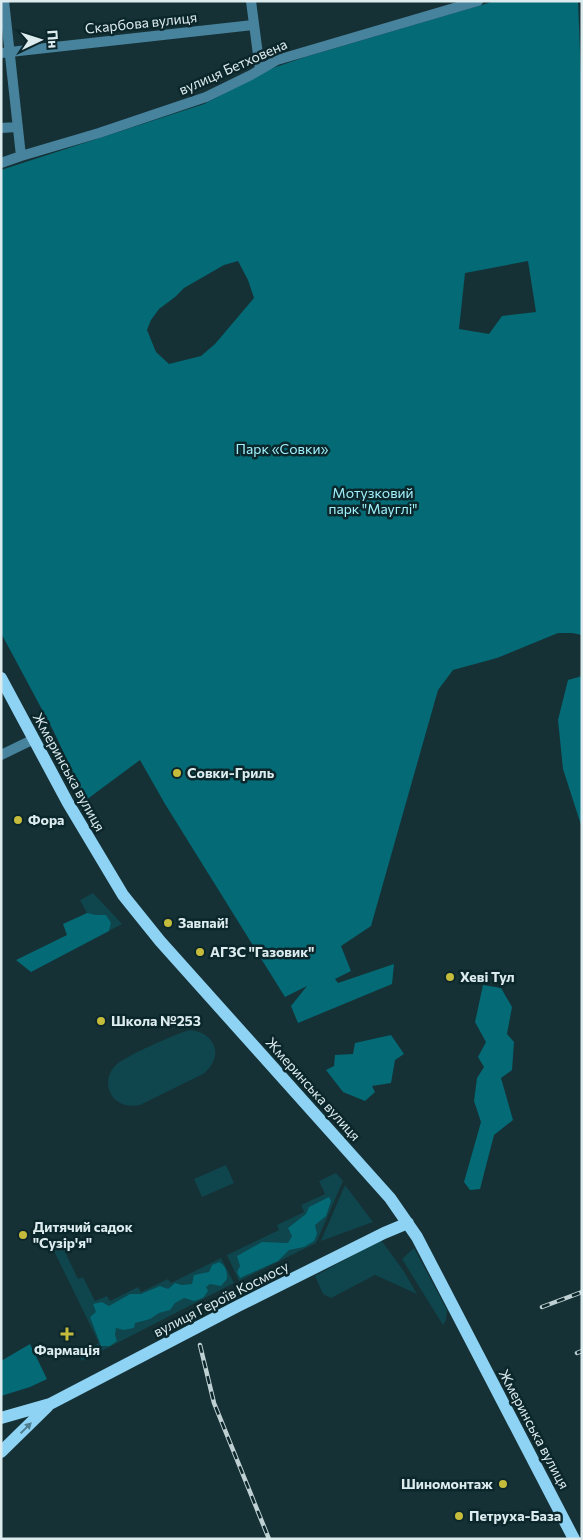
<svg xmlns="http://www.w3.org/2000/svg" width="583" height="1540" font-family="Commissioner,sans-serif">
  <rect width="100%" height="100%" fill="#163135"/>
  <path fill="#0f454c" d="M93,893L122,924L109,931L111,923L87,913L80,900Z
    M190,1030C217,1033 224,1058 203,1074L140,1105C129,1107 119,1105 112,1096C106,1087 107,1075 114,1067C122,1057 168,1038 183,1032Z
    M226,1165L234,1183L202,1197L194,1179Z
    M336,1173L343,1181L316,1243L239,1281L227,1255L279,1230L277,1225L304,1212L301,1205L325,1194L319,1181Z
    M345,1185L373,1222L321,1241Z
    M73,1240L77,1247L65,1252L78,1279L83,1277L95,1301L107,1296L110,1301L138,1287L141,1292L168,1279L171,1283L221,1258L234,1283L82,1361L78,1354L99,1343L52,1247Z
    M381,1240L403,1270L417,1294L375,1275L331,1298L323,1294L315,1276Z
    M414,1248L447,1310L446,1320L443,1325L402,1259Z"/>
  <path fill="#036a76" fill-rule="evenodd" d="M495,1H578L582,101V635L572,633H558L497,658L453,670L438,690L371,926L341,946L351,971L335,979L338,983L394,964L392,984L298,1023L291,1006L307,986L285,997L165,804L140,760L86,800L53,730L1,633V170L204,104L270,69L305,57ZM238,261L248,280L254,298L215,344L201,356L169,364L156,352L147,330L151,320L159,309L175,297L184,288L224,265ZM528,261L536,312L502,316L489,334L459,329L465,273Z
    M582,676V828L563,769L558,720L568,680Z
    M87,913L96,915H106L111,923L109,931L31,972L16,960L67,935L63,924Z
    M483,985L501,988L512,1007L507,1034L514,1042L512,1070L501,1078L513,1120L494,1135L480,1189L470,1190L464,1182L481,1122L474,1101L477,1078L484,1067L478,1057L486,1042L475,1022Z
    M391,1035L404,1054L395,1060L391,1083L372,1086L375,1092L365,1101L343,1092L326,1070L334,1066L335,1055L353,1054L355,1043Z
    M329,1197L331,1201L326,1216L315,1225L317,1234L314,1241L304,1247L289,1250L278,1261L240,1278L237,1272L240,1266L237,1256L262,1242L288,1243L292,1236L288,1228L306,1214L309,1207Z
    M219,1262C226,1266 227,1271 227,1279L221,1286L210,1284L206,1287L208,1291L203,1298L194,1301L184,1298L175,1303L170,1310L159,1313L150,1319L135,1323L134,1328L124,1330L116,1328L115,1335L117,1341L110,1346H101L90,1317L96,1312L93,1304L102,1302L109,1306L130,1294H141L160,1286L168,1289L175,1283L182,1285L192,1284L194,1275L209,1272L212,1265Z
    M30,1344L47,1379L30,1387L1,1396V1361Z"/>
  <g fill="none" stroke-linecap="round" stroke-linejoin="round">
    <path stroke="#48839d" stroke-width="10" d="M4,1L21,156
      M251,1L260,70
      M1,53L253,25
      M1,128L17,127
      M1,163L21,156L99,133L206,97L251,75L277,60L478,1
      M1,755L34,739"/>
    <path stroke="#8ed3f3" stroke-width="12" d="M1,678L68,803L123,895L160,941L390,1198L417,1237L574,1539
      M1,1418L50,1404L238,1306L384,1233L408,1223
      M1,1452L48,1406"/>
    <g stroke="#bfd0d3" stroke-width="4.5">
      <path id="rail" d="M542,1307L582,1292
        M200,1345L214,1403L269,1539
        M577,1353L582,1351"/>
    </g>
    <use href="#rail" stroke="#0c272b" stroke-width="2.5" stroke-dasharray="8" stroke-linecap="butt"/>
  </g>
  <defs><path id="oneway-solid" d="M-6-.8H1V-3.2L6.5 0L1 3.2V.8H-6Z" transform="scale(1.25)"/></defs>
  <use fill="#4d7d8f" href="#oneway-solid" transform="translate(26 1428) rotate(-44)"/>
  <g fill="#c6bc3c" stroke="#0c272b" stroke-width="2">
    <circle cx="177" cy="773" r="5"/>
    <circle cx="18" cy="820" r="5"/>
    <circle cx="168" cy="923" r="5"/>
    <circle cx="200" cy="952" r="5"/>
    <circle cx="450" cy="977" r="5"/>
    <circle cx="101" cy="1021" r="5"/>
    <circle cx="23" cy="1235" r="5"/>
    <path d="M64.5 1326.5h5v5h5v5h-5v5h-5v-5h-5v-5h5z"/>
    <circle cx="503" cy="1484" r="5"/>
    <circle cx="459" cy="1516" r="5"/>
  </g>
  <g text-anchor="middle" stroke-width="5" stroke-linejoin="round" paint-order="stroke">
    <g font-size="14" fill="#dcebee" stroke="#0c272b">
      <text transform="translate(141 23) rotate(-6)" y="5">Скарбова вулиця</text>
      <text transform="translate(233 67) rotate(-24)" y="5">вулиця Бетховена</text>
      <text transform="translate(69 772) rotate(61)" y="5">Жмеринська вулиця</text>
      <text transform="translate(313 1089) rotate(48)" y="5">Жмеринська вулиця</text>
      <text transform="translate(221 1299) rotate(-27)" y="5">вулиця Героїв Космосу</text>
      <text transform="translate(534 1429) rotate(62)" y="5">Жмеринська вулиця</text>
    </g>
    <g font-size="14" fill="#a1f1fd" stroke="#0c272b">
      <text x="282" y="454">Парк «Совки»</text>
      <text x="373" y="498">Мотузковий<tspan x="373" dy="16">парк "Мауглі"</tspan></text>
    </g>
    <g font-size="14" font-weight="bold" fill="#dcebee" stroke="#0c272b" text-anchor="start">
      <text x="187" y="778">Совки-Гриль</text>
      <text x="28" y="825">Фора</text>
      <text x="178" y="928">Завпай!</text>
      <text x="210" y="957">АГЗС "Газовик"</text>
      <text x="460" y="982">Хеві Тул</text>
      <text x="111" y="1026">Школа №253</text>
      <text x="33" y="1232">Дитячий садок<tspan x="33" dy="16">"Сузір'я"</tspan></text>
      <text x="67" y="1355" text-anchor="middle">Фармація</text>
      <text x="493" y="1489" text-anchor="end">Шиномонтаж</text>
      <text x="469" y="1521">Петруха-База</text>
    </g>
  </g>
  <rect width="583" height="1540" fill="none" stroke="#dcebee" stroke-width="5"/>
  <g transform="translate(40 40) rotate(86)" stroke="#0c272b" stroke-width="4" paint-order="stroke">
  <path d="M0-4L9 19L0 12L-9 19Z" fill="#dcebee"/>
  <text y="-8" font-size="14" font-weight="bold" text-anchor="middle" fill="#dcebee">Пн</text>
  </g>
</svg>
